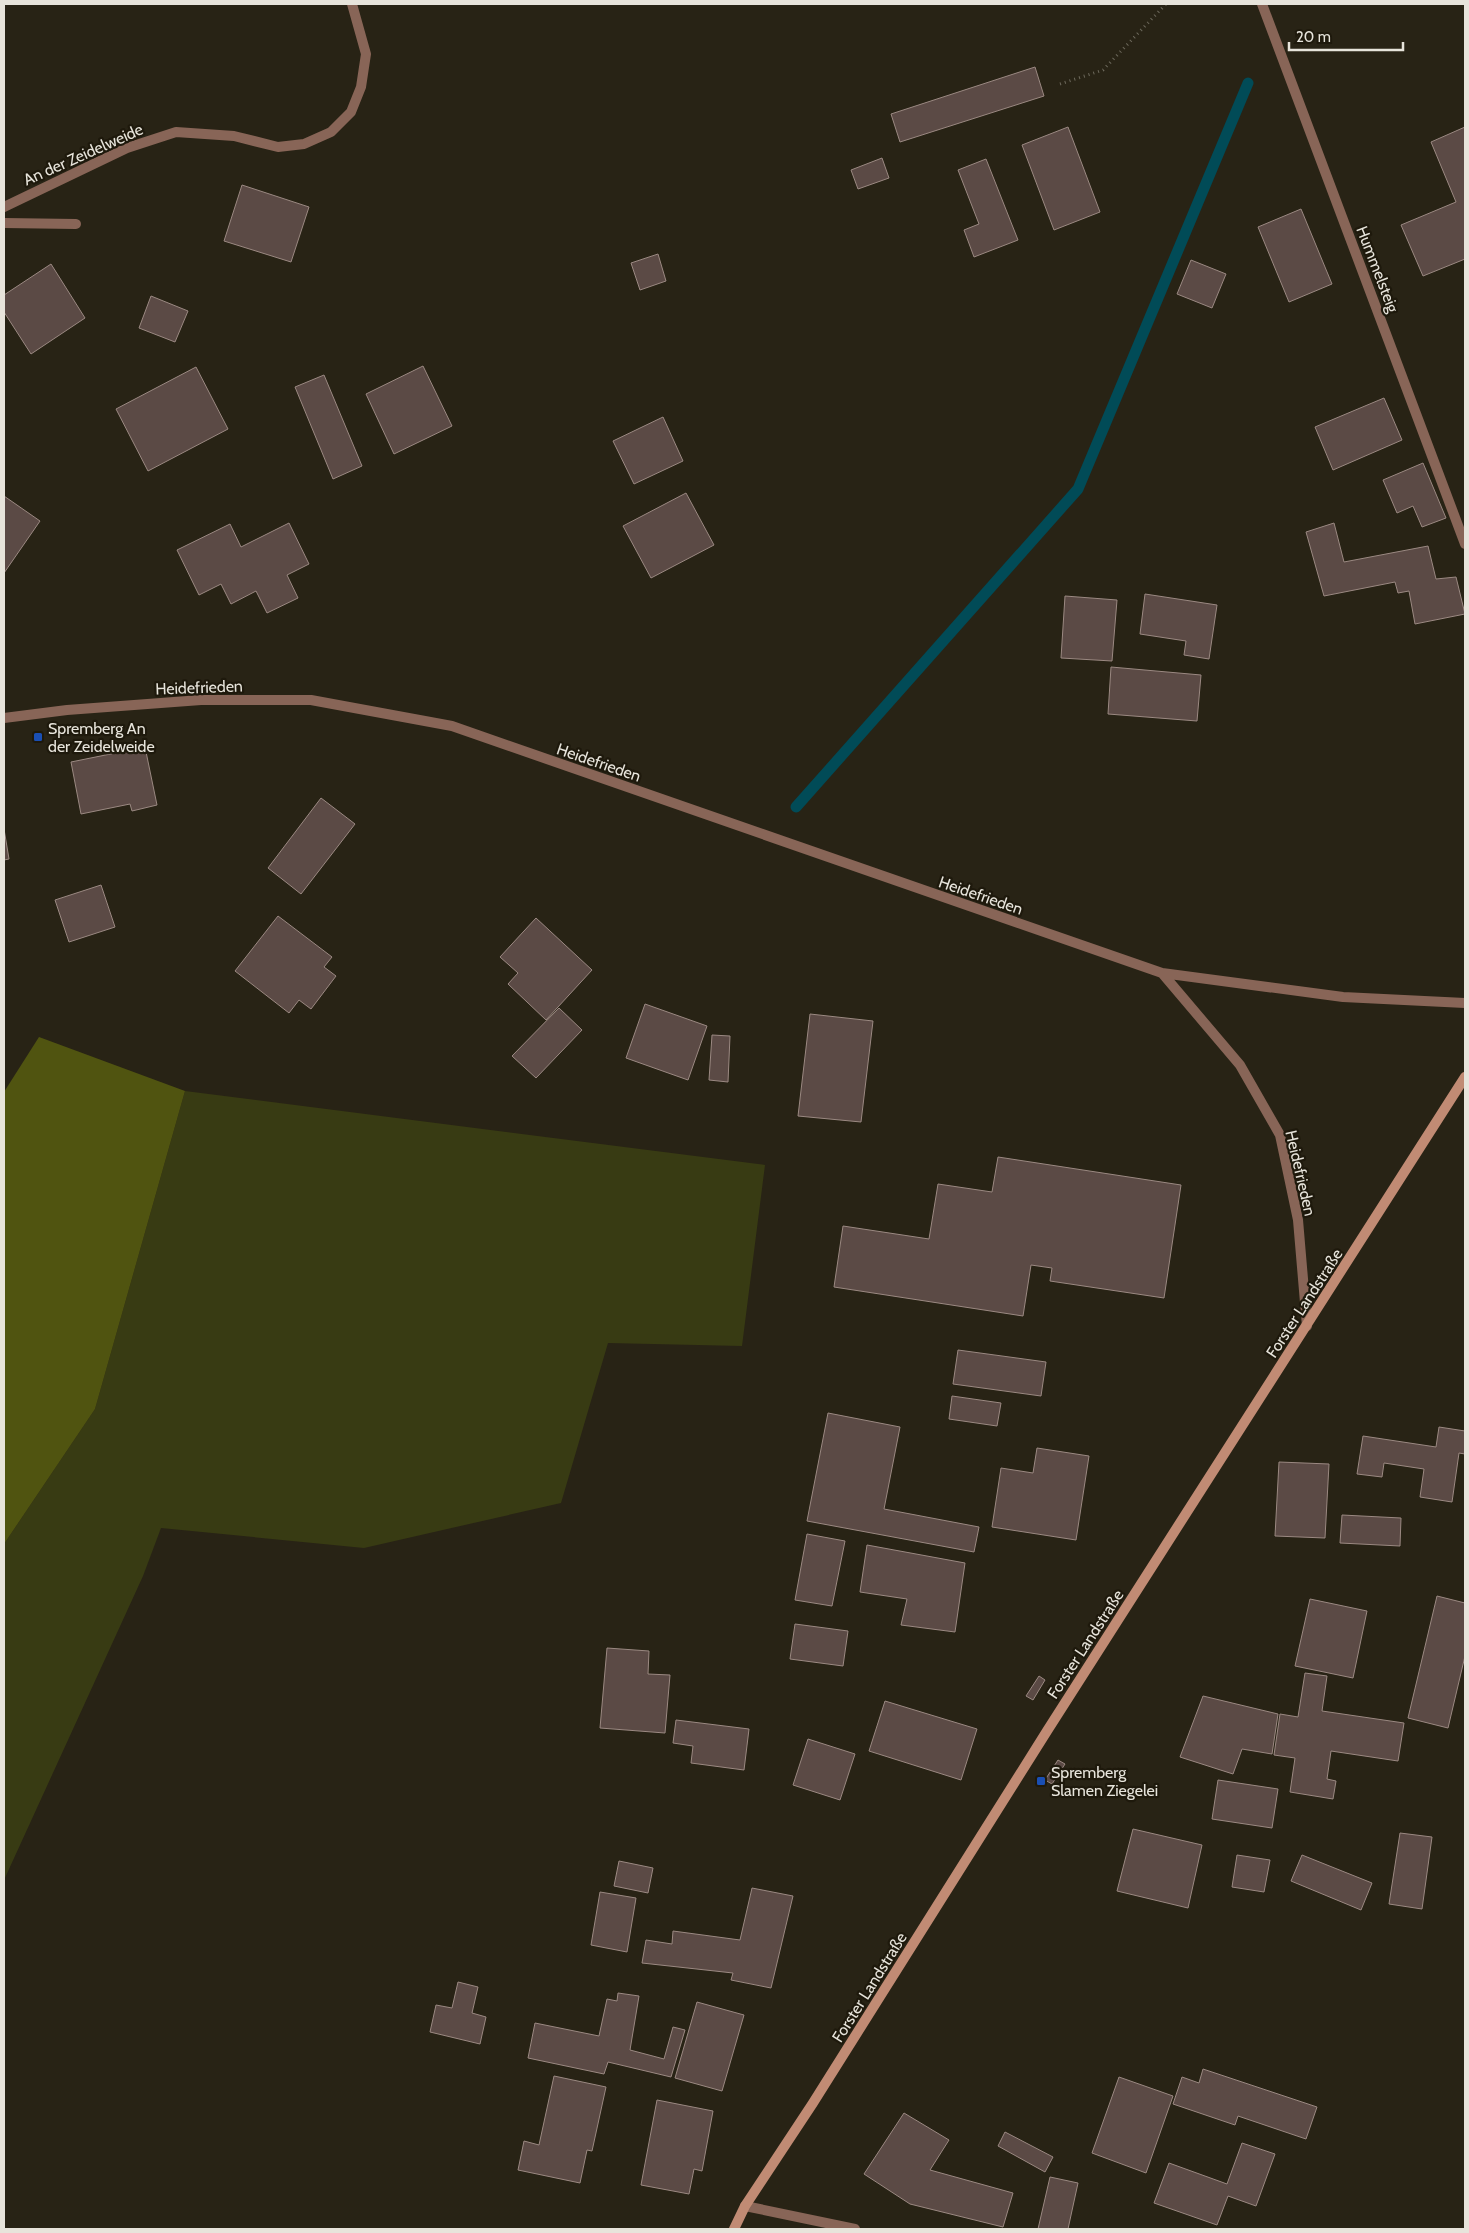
<svg xmlns="http://www.w3.org/2000/svg" width="1469" height="2233" font-family="Cabin,sans-serif">
  <rect width="100%" height="100%" fill="#282315"/>
  <path fill="#383b13" d="M185,1091L765,1165L742,1346L608,1343L561,1503L364,1548L161,1528L143,1576L4,1880V1544L95,1409Z"/>
  <path fill="#505410" d="M39,1037L185,1091L95,1409L4,1544V1092Z"/>
  <g fill="none" stroke-linecap="round" stroke-linejoin="round">
    <path stroke="#014b57" stroke-width="11" d="M796,807L1078,489L1248,83"/>
  </g>
  <path fill="#5b4a45" stroke="#9b8982" d="M1035,67L1044,96L900,142L891,114Z
    M1068,127L1100,212L1054,230L1022,145Z
    M1465,127V259L1423,276L1401,225L1456,202L1431,142Z
    M882,158L889,178L858,189L851,170Z
    M986,159L1018,240L974,257L964,230L979,224L958,170Z
    M242,185L309,207L291,262L224,241Z
    M1301,209L1332,284L1289,302L1258,227Z
    M658,254L666,281L640,290L631,263Z
    M1191,260L1226,274L1212,308L1177,294Z
    M51,264L85,318L31,354L4,312V295Z
    M151,296L188,311L175,342L139,328Z
    M423,366L452,426L394,454L366,394Z
    M196,367L228,429L148,471L116,409Z
    M324,375L362,466L333,479L295,387Z
    M1384,398L1402,440L1333,470L1315,427Z
    M663,417L683,461L634,484L613,441Z
    M1423,463L1446,518L1422,527L1413,506L1397,513L1383,480Z
    M686,493L714,545L651,578L623,526Z
    M4,496L40,521L4,573Z
    M289,523L309,564L287,575L298,598L267,613L256,591L231,604L221,584L199,595L177,550L230,524L241,547Z
    M1334,523L1344,562L1428,546L1436,579L1456,577L1465,614L1415,624L1409,591L1398,593L1395,582L1324,596L1306,532Z
    M1145,594L1217,605L1209,659L1184,655L1186,641L1140,634Z
    M1065,596L1117,600L1112,661L1061,658Z
    M1111,667L1201,675L1197,721L1108,714Z
    M145,747L157,805L132,811L130,804L81,814L71,762Z
    M321,798L355,824L301,894L268,868Z
    M4,829L9,859L4,860Z
    M101,885L115,927L69,942L55,900Z
    M278,916L332,957L324,967L336,976L311,1009L299,1000L289,1013L235,971Z
    M536,918L592,970L546,1020L508,984L518,973L500,957Z
    M645,1004L707,1026L688,1080L626,1058Z
    M559,1008L582,1030L536,1078L512,1056Z
    M810,1014L873,1021L861,1122L798,1116Z
    M712,1035L730,1036L728,1082L709,1080Z
    M998,1157L1181,1185L1164,1298L1050,1281L1052,1268L1031,1265L1023,1316L834,1287L843,1226L929,1239L938,1184L992,1192Z
    M958,1350L1046,1362L1041,1396L953,1384Z
    M952,1396L1001,1403L997,1426L949,1419Z
    M828,1413L900,1427L884,1509L979,1527L974,1552L807,1521Z
    M1439,1427L1465,1431V1454L1459,1453L1452,1502L1420,1497L1424,1469L1384,1463L1382,1477L1357,1474L1363,1436L1436,1447Z
    M1037,1448L1089,1456L1076,1540L992,1527L1001,1468L1033,1473Z
    M1279,1462L1329,1464L1325,1538L1275,1536Z
    M1342,1515L1401,1518L1400,1546L1340,1543Z
    M807,1534L845,1541L832,1606L795,1600Z
    M867,1545L965,1563L955,1632L901,1625L907,1599L860,1592Z
    M1437,1596L1465,1603V1656L1448,1728L1408,1718Z
    M1310,1599L1367,1611L1353,1678L1295,1666Z
    M795,1624L848,1631L843,1666L790,1659Z
    M607,1648L649,1651L648,1674L670,1675L665,1733L600,1728Z
    M1305,1673L1327,1676L1322,1711L1404,1723L1398,1761L1331,1751L1327,1779L1336,1781L1333,1799L1290,1792L1295,1758L1274,1755L1280,1714L1298,1717Z
    M1039,1676L1045,1680L1033,1700L1026,1696Z
    M1203,1696L1278,1714L1272,1754L1242,1749L1233,1774L1180,1757Z
    M885,1701L977,1729L961,1780L869,1751Z
    M676,1720L749,1729L744,1770L691,1763L693,1746L673,1743Z
    M808,1739L855,1754L840,1800L793,1785Z
    M1058,1760L1065,1764L1052,1784L1045,1780Z
    M1218,1780L1278,1789L1272,1828L1212,1819Z
    M1133,1829L1202,1845L1188,1908L1117,1891Z
    M1400,1833L1432,1837L1422,1909L1389,1904Z
    M1237,1855L1270,1860L1264,1892L1232,1887Z
    M1302,1855L1372,1883L1361,1910L1291,1881Z
    M619,1861L653,1868L648,1893L614,1886Z
    M752,1888L793,1896L771,1988L731,1980L733,1973L642,1963L646,1940L672,1944L673,1931L740,1940Z
    M600,1892L636,1898L627,1952L591,1945Z
    M458,1982L478,1987L472,2013L486,2017L480,2044L430,2032L436,2005L452,2008Z
    M618,1993L639,1996L630,2050L664,2059L673,2027L685,2030L671,2077L608,2062L604,2074L528,2058L535,2023L599,2036L607,1999L617,2001Z
    M697,2002L744,2015L722,2091L675,2078Z
    M1203,2069L1317,2107L1306,2139L1238,2116L1235,2125L1173,2104L1182,2077L1199,2083Z
    M554,2076L606,2087L592,2151L587,2150L580,2183L518,2170L524,2141L539,2145Z
    M1119,2077L1173,2096L1146,2173L1092,2153Z
    M657,2100L713,2111L702,2171L694,2169L689,2194L641,2185Z
    M904,2113L949,2140L930,2170L1013,2193L1003,2227L910,2204L864,2174Z
    M1005,2132L1053,2157L1045,2172L998,2146Z
    M1242,2143L1275,2154L1256,2206L1228,2196L1217,2225L1154,2203L1169,2163L1227,2184Z
    M1050,2177L1078,2183L1068,2229H1038Z"/>
  <g fill="none" stroke-linecap="round" stroke-linejoin="round">
    <path stroke="#6d695c" stroke-width="3" stroke-dasharray="1 4" stroke-linecap="butt" d="M1060,84L1103,70L1166,4"/>
    <path stroke="#886557" stroke-width="10" d="M4,207L127,148L176,132L234,136L278,147L304,144L331,132L351,112L361,87L366,54L352,4"/>
    <path stroke="#886557" stroke-width="10" d="M1262,4L1465,544
      M4,223L76,224
      M4,718L67,710L201,700H311L452,726L1162,973L1343,997L1465,1003
      M1162,973L1240,1065L1280,1135L1298,1220L1307,1326
      M745,2206L855,2229"/>
    <path stroke="#c18b74" stroke-width="10" d="M734,2229L745,2206L813,2103L1047,1731L1465,1077"/>
  </g>
  <g fill="#1a4fb4" stroke="#1e190c" stroke-width="2">
    <rect x="33" y="732" width="10" height="10" rx="2.5"/>
    <rect x="1036" y="1776" width="10" height="10" rx="2.5"/>
  </g>
  <g text-anchor="middle" stroke-width="4.5" stroke-linejoin="round" paint-order="stroke">
    <g font-size="16" fill="#e7e4db" stroke="#1e190c">
      <text transform="translate(83 154) rotate(-24)" y="6">An der Zeidelweide</text>
      <text transform="translate(1378 269) rotate(69)" y="6">Hummelsteig</text>
      <text transform="translate(199 687) rotate(-2)" y="6">Heidefrieden</text>
      <text transform="translate(599 762) rotate(19)" y="6">Heidefrieden</text>
      <text transform="translate(981 895) rotate(19)" y="6">Heidefrieden</text>
      <text transform="translate(1301 1173) rotate(77)" y="6">Heidefrieden</text>
      <text transform="translate(1304 1303) rotate(-57)" y="6">Forster Landstraße</text>
      <text transform="translate(1085 1644) rotate(-57)" y="6">Forster Landstraße</text>
      <text transform="translate(869 1987) rotate(-58)" y="6">Forster Landstraße</text>
    </g>
    <g font-size="16" fill="#e7e4db" stroke="#1e190c" text-anchor="start">
      <text x="48" y="734">Spremberg An<tspan x="48" dy="18">der Zeidelweide</tspan></text>
      <text x="1051" y="1778">Spremberg<tspan x="1051" dy="18">Slamen Ziegelei</tspan></text>
    </g>
  </g>
  <rect width="1469" height="2233" fill="none" stroke="#e7e4db" stroke-width="10"/>
  <path d="M1289 42v8h114v-8" fill="none" stroke="#e7e4db" stroke-width="2.5"/>
  <text x="1296" y="42" font-size="15" fill="#e7e4db" stroke="#1e190c" stroke-width="4" paint-order="stroke">20 m</text>
</svg>
